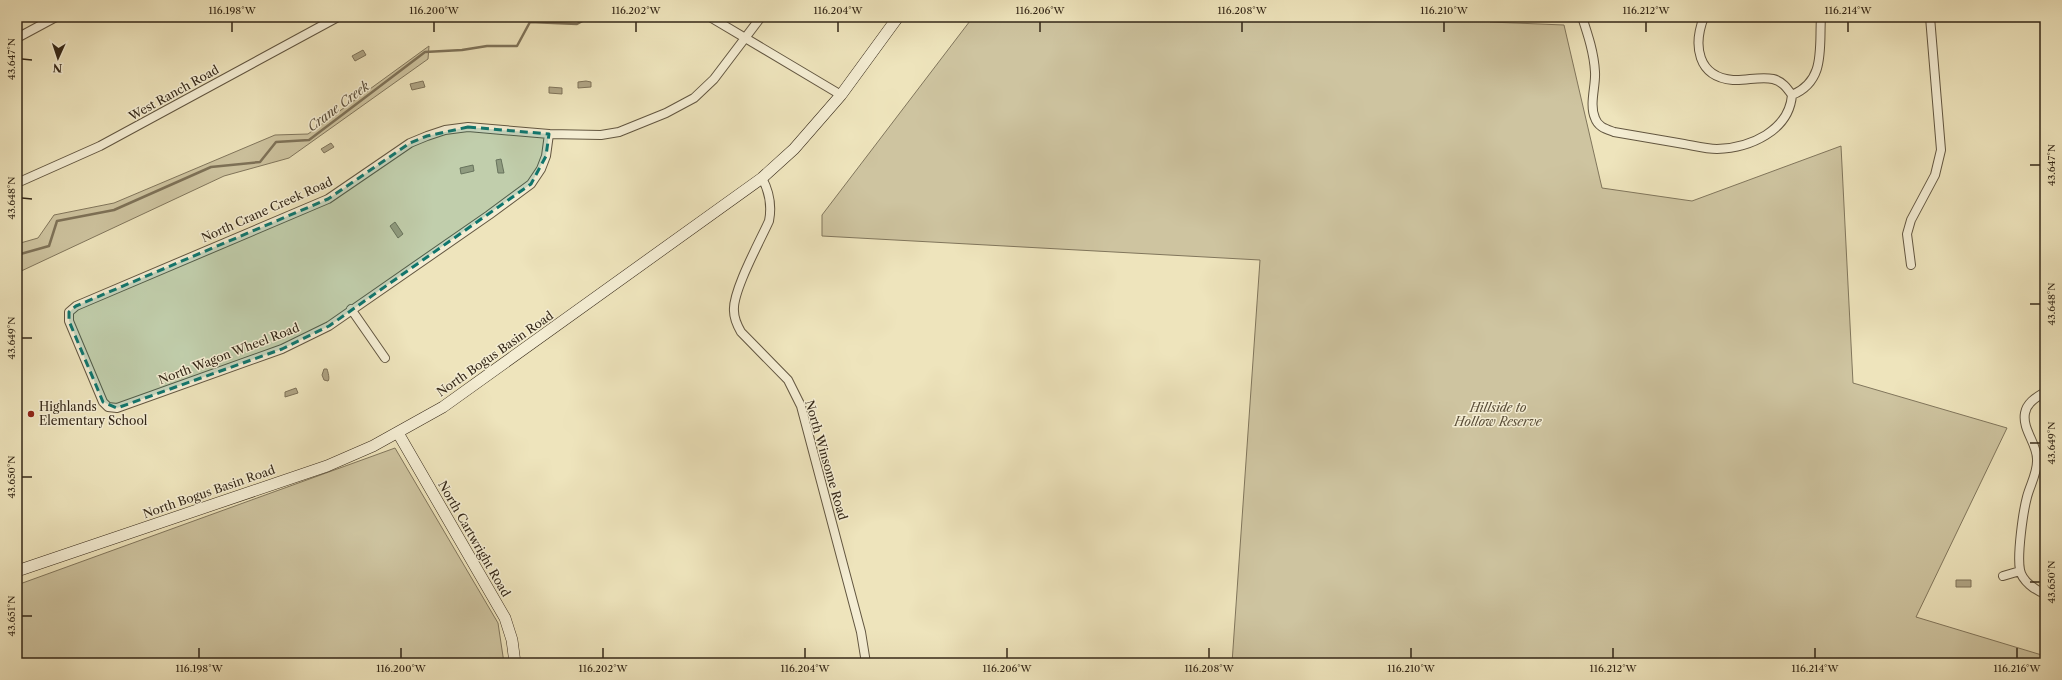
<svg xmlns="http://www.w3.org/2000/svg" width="2062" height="680" font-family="'Libre Caslon Text',serif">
  <rect width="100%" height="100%" fill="#eee4bc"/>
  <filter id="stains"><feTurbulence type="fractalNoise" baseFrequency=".005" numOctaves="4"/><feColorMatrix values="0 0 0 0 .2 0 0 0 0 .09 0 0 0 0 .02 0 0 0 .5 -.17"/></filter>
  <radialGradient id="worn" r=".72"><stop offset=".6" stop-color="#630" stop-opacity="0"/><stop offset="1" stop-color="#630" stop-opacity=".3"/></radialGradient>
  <path fill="#cec4a0" stroke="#81765c" d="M973,17H1489L1490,22L1564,25L1602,188L1692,201L1841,146L1853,383L2007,428L1916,617L2045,656V663H1232L1260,260L822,236V215Z
    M429,46L428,59L289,158L224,176L17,273V244L38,238L54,215L114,203L275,135L308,134Z
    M395,448L498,623L504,663H17V585Z"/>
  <path fill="#afa484" stroke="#7e7258" d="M363,50L366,55L355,61L352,56Z
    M423,81L425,87L412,90L410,84Z
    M586,81L591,82V87L578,88V82Z
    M549,87L562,88V94L549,93Z
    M331,143L334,147L324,153L321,149Z
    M501,159L504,173H498L496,160Z
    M473,165L474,171L461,174L460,168Z
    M395,222L403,234L398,238L390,226Z
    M324,369H327C328,372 330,379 328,381L324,380L322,375Z
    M296,388L298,393L285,397V392Z
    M1956,580H1971V587H1956Z"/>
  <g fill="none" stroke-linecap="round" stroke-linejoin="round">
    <path stroke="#7e7258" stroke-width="2.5" d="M17,255L49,246L57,221L114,210L211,167L260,162L276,142L309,140L425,52L462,50L487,46H517L530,22L577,24L586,19"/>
    <g stroke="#625640" stroke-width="10">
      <path id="street" d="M710,17L841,95
        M1582,17C1588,35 1594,53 1595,72C1596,86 1589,104 1595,118C1598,127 1606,129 1614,132C1638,136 1661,140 1684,144C1695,146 1707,149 1717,149C1750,148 1789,131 1792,95C1787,88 1782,81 1773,79C1760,76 1746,81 1733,80C1697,77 1693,45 1704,17
        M17,38L56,17
        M1792,95C1826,81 1819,48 1821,17
        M549,134L546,156L541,169L531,184L489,215L329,326L282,349L117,408L108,407L103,402L69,321V312L76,306L328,199L410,143L427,136L445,130L468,127L549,134L601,135L619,132L666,113L694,98L714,79L761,17
        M762,178C769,191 772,206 769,221C760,241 732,292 734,311C734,319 737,325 741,332L788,380L801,406L861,632L866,663
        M17,183L100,146L338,17
        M1911,265L1907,234L1911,220L1935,175L1941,150L1930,17
        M351,309L385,358
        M2045,392C2037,397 2027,402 2025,413C2022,430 2037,443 2037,459C2038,472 2030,485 2027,497C2023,512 2017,555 2020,570C2022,581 2035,590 2045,594
        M2003,576L2020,571"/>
    </g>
    <g stroke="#342717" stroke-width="12">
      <path id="secondary" d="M398,433L505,618L512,640L515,663
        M17,571L327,466L373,446L443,407L762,178L794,149L841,95L898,17"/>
    </g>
    <use href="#street" stroke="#f4edd3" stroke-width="8"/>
    <use href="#secondary" stroke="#f4edd3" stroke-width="11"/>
  </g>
  <path fill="#0f766e" fill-opacity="0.2" stroke="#0f766e" stroke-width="3" stroke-dasharray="8 5" stroke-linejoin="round" d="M468,127L549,134L546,156L531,184L329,326L282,349L117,408L103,402L69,321V312L76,306L328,199L410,143L427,136Z"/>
  <path fill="none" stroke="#342717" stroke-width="1.5" d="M232,32V22M434,32V22M636,32V22M838,32V22M1040,32V22M1242,32V22M1444,32V22M1646,32V22M1848,32V22M22,59L32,60M2030,165H2040M22,198L32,199M2030,304H2040M22,338H32M2030,443H2040M22,477H32M2030,582H2040M22,616H32M199,658V648M401,658V648M603,658V648M805,658V648M1007,658V648M1209,658V648M1411,658V648M1613,658V648M1815,658V648M2017,658V648"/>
  <circle fill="#8f2418" stroke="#f4edd3" stroke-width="1.5" cx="31" cy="414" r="4"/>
  <g text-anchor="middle" stroke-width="3" stroke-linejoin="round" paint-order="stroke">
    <g font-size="12" fill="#342717" stroke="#f4edd3">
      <text transform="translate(174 93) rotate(-29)" y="4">West Ranch Road</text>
      <text transform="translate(267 210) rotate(-24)" y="4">North Crane Creek Road</text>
      <text transform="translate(229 354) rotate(-21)" y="4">North Wagon Wheel Road</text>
      <text transform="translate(495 354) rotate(-35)" y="4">North Bogus Basin Road</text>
      <text transform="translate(826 460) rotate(74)" y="4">North Winsome Road</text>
      <text transform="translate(209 492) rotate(-19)" y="4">North Bogus Basin Road</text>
      <text transform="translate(474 539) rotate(60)" y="4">North Cartwright Road</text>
    </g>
    <g font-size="12" fill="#342717" stroke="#f4edd3" text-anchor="start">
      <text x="39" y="411">Highlands<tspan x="39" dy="14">Elementary School</tspan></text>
    </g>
    <g font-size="12" font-style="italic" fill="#5a4e39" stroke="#f4edd3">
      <text x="1498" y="412">Hillside to<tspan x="1498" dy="14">Hollow Reserve</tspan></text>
    </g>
    <g font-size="13" font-style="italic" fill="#594c38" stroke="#f4edd3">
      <text transform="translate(338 106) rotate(-37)" y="5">Crane Creek</text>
    </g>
  </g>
  <rect width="2062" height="680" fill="none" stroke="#eee4bc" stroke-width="44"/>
  <g transform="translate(58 58) rotate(183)" stroke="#f4edd3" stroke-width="3" paint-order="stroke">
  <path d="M0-3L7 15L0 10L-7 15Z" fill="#342717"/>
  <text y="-6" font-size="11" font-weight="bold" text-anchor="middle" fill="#342717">N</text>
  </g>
  <rect x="22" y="22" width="2018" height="636" fill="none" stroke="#342717" stroke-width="1.5"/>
  <g font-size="10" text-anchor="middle" fill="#342717">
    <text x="232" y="14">116.198°W</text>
    <text x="434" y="14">116.200°W</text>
    <text x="636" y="14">116.202°W</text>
    <text x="838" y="14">116.204°W</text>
    <text x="1040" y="14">116.206°W</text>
    <text x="1242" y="14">116.208°W</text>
    <text x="1444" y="14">116.210°W</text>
    <text x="1646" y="14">116.212°W</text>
    <text x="1848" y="14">116.214°W</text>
    <text transform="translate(11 59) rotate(-90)" y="4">43.647°N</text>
    <text transform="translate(2051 165) rotate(-90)" y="4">43.647°N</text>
    <text transform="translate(11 198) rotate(-90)" y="4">43.648°N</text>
    <text transform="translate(2051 304) rotate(-90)" y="4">43.648°N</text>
    <text transform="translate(11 338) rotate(-90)" y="4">43.649°N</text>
    <text transform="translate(2051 443) rotate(-90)" y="4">43.649°N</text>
    <text transform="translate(11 477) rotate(-90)" y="4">43.650°N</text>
    <text transform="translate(2051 582) rotate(-90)" y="4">43.650°N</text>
    <text transform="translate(11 616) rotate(-90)" y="4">43.651°N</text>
    <text x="199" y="672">116.198°W</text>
    <text x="401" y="672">116.200°W</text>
    <text x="603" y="672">116.202°W</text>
    <text x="805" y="672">116.204°W</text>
    <text x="1007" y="672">116.206°W</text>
    <text x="1209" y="672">116.208°W</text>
    <text x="1411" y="672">116.210°W</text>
    <text x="1613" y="672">116.212°W</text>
    <text x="1815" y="672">116.214°W</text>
    <text x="2017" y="672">116.216°W</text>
  </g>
  <rect width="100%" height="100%" filter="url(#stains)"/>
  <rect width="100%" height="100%" fill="url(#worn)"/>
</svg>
